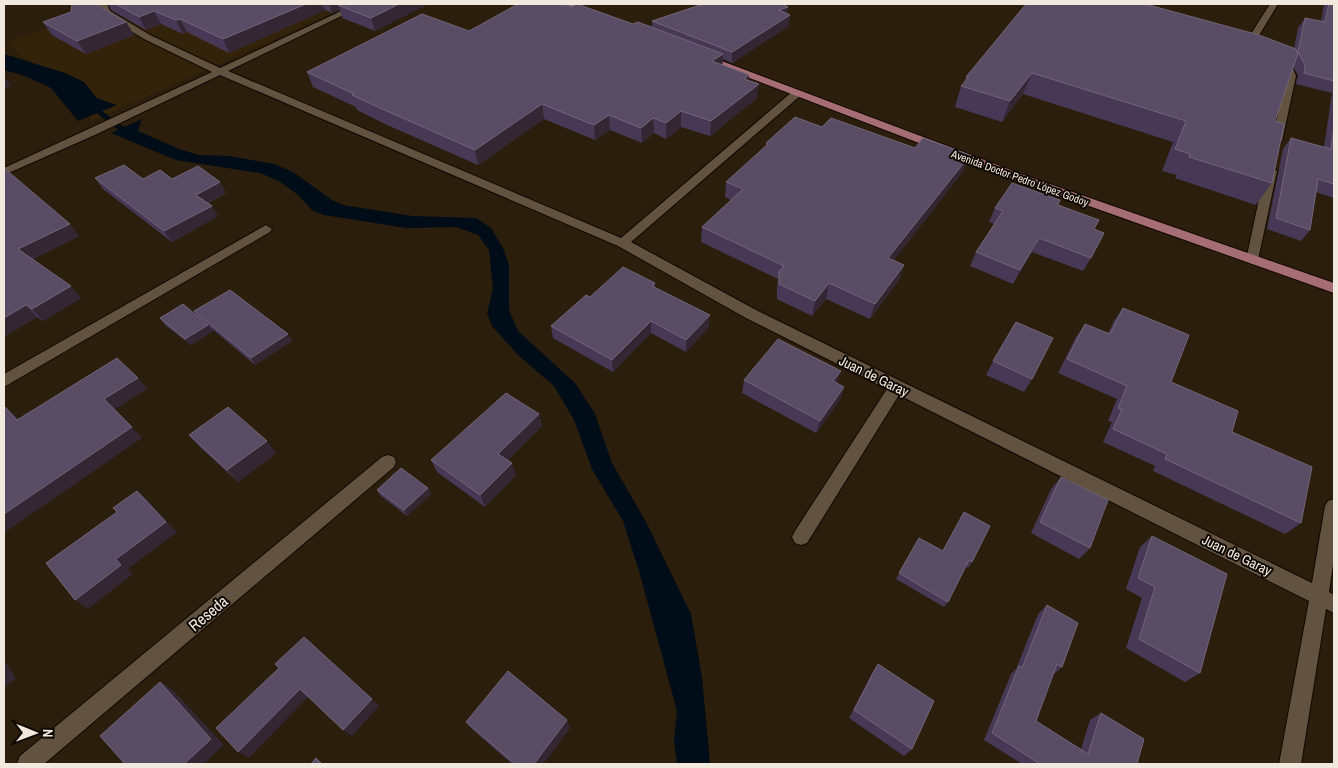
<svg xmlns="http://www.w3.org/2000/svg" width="1338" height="768" font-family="'Archivo Narrow',sans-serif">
  <rect width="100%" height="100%" fill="#2b1e0c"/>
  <path fill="#34230b" d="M353,4L92,121L7,42L111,5Z"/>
  <path fill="#000d18" d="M4,54L65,73L84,82L97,98L117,105L78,121L51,88L25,76L4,70Z
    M142,119L138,131L179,149L199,155L229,156L274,164L293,172L332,200L343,205L412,216L476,218L491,228L503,248L509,265V310L518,331L576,384L595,414L612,463L646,522L691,614L702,677L710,764H677L674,741L677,711L639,571L623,521L592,469L574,420L554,386L519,356L492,326L487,313L493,289L489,250L478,235L456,227L406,228L324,215L312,210L297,194L279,181L260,173L176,160L111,133Z"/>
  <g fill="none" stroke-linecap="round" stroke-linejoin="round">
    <path fill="#000d18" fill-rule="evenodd" d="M87,103H91L134,134V138H128L87,105Z"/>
    <g stroke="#130800" stroke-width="2">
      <path id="minor" d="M99,4H107L110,11L150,35L220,68L356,4H366L228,71L621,238L792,92H800V96L631,242L756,310L1312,583L1325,506L1328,501L1334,499V557L1329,592L1334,595V613L1326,609L1301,764H1279L1309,601L899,395L807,543L801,545L795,543L792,537L795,531L887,389L746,318L618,246L220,75L97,134L4,175V168L212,72L144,39L103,14Z
        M1270,4H1278L1252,47V51L1244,50L1242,48Z
        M1276,58L1291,64L1296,76L1282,141L1277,144L1272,141L1286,76L1284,68L1271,61Z
        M1271,168L1277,171L1258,260L1252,264L1246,260L1265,171Z
        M266,225L272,229L270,232L4,387V374Z
        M388,455L394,457L396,462L394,467L44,764H17L20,756L382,457Z"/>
    </g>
    <g stroke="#130800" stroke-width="2">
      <path id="major" d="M565,4H576L597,13L593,16L590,15Z
        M703,54L1021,174L1334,283V293L1013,179L700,59V55Z"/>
    </g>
    <use href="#minor" fill="#625340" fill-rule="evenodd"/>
    <use href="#major" fill="#a56d74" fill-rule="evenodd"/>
  </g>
  <path fill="#473956" d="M72,4H98H97L126,22L134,35L86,54L52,35L43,22L71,12Z
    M108,4H428L375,31L342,18L340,10L332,13L325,10L229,53L187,32L183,34L161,24L146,30L111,10Z
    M1324,4H1334V198L1316,192L1310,230L1301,241L1267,229L1283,149L1291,138L1324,147L1332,93L1296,84L1298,75L1293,67L1275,121L1272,183L1256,205L1175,178L1177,175L1162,171L1173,142L1023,94L1002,122L955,107L961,86L964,83L966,77L1294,48L1298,28L1305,18L1321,21Z
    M571,7L633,24L652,27V21L787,14L789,26L732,63L723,59L722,65L749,75V80L757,98L710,136L681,127L666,139L654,133L642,143L610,130L595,140L544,119L478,165L385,124L357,110L356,107L313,87L307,72L469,31Z
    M822,127L964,170L894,260L904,265L899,280L870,319L826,299L812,316L777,299V287L778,279L701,242L702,227L731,200L725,197L726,182L766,146V143Z
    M4,168L79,236L33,259L81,298L43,321L37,317L4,337V281H5L4,280Z
    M95,178L172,179L220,182L226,193L208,203L218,216L172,242L103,189Z
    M1058,205L1094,229L1091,258L1083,271L1032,252L1013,284L970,266L976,252L995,224L989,222L995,208Z
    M655,283V287L709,327L686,352L651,333L613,372L553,338L551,326L590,297Z
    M1123,308L1171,382L1232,432L1301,523L1285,534L1153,471L1155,466L1103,442L1112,422L1108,421L1117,399L1058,373L1076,337L1085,324L1108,333L1114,321Z
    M194,311L288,334L292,341L255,365L211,328L213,331L191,345L165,325L160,318L197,316Z
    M993,361L1032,379L1024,392L986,375Z
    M744,380L837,383L844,387L840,400L816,433L742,393Z
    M539,414L542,426L508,460L516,475L485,507L437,472L431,460Z
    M189,435L276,453L238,482L200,447Z
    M1061,477L1090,548L1079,559L1031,533L1051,489Z
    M428,488L431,494L407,516L381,496L377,490Z
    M964,512L972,562L968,568L966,566L948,602L944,607L896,579L919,538L942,551Z
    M1152,536L1200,673L1185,682L1126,648L1142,598L1126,589L1140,547Z
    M1047,605L1062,667L1053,675L1036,721L1081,749L1090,720L1101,713L1137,764H1022L984,740L1011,674L1016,669L1038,614Z
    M878,664L912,749L904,756L849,718L872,673Z
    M466,722L570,728L543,764H512L472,729Z"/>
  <path fill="#342632" d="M306,4H322L325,10L229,53L223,39Z
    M329,4H352L338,5L340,10L332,13Z
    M399,4H428L375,31L371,18Z
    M788,7L787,17L790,15L789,26L732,63V52L779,10Z
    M154,11L161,24L146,30L139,17Z
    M180,19L187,32L183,34L176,20Z
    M126,22L134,35L86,54L77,41Z
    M723,54L722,69L712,61Z
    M1032,73L1023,94L1002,122L1010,101Z
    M749,75L748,89L744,79Z
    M4,76L11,86L4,89Z
    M759,84L757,98L710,136L711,121Z
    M542,104L544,119L478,165L475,150Z
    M681,111V127L666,139V123Z
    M609,115L610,130L595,140L594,125Z
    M653,118L654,133L642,143L641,128Z
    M970,155L964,170L884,273L888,258Z
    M220,182L226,193L202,205L196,195Z
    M212,206L218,216L172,242L164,231Z
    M70,224L79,236L29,261L18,249Z
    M1039,238L1032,252L1013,284L1020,270Z
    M904,265L899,280L870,319L875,304Z
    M829,283L826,299L812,316L815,301Z
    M71,286L81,298L43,321L32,309Z
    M26,305L37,317L4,337V318Z
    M710,315L709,327L686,352V340Z
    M651,321V333L613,372L612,360Z
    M208,325L213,331L191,345L185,339Z
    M288,334L292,341L255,365L251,358Z
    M841,371L837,384L833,381Z
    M138,378L147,389L114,410L104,399Z
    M844,387L840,400L816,433L820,421Z
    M5,407L18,418L29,431L17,420Z
    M539,414L542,426L502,466L498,454Z
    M132,427L142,438L4,533V514Z
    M267,441L276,453L238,482L227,470Z
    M512,463L516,475L485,507L480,495Z
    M428,488L431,494L407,516L404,510Z
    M137,491L148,501L177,532L128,569L133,574L88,609L75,600Z
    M4,660L16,678L4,688Z
    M160,682L173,690L224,745L204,764H184Z
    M300,689L309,696L249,758L238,752Z
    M372,699L379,706L352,736L343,730Z
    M567,720L570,728L543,764H534Z"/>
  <path fill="#594c65" stroke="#716578" d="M72,4H96L126,22L77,41L43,22L71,12Z
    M116,4H306L223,39L180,19L176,20L154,11L139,17Z
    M340,4H399L371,18L338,5Z
    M518,4H562L571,7L577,4L633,24L638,22L723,54L712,61L749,75L744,79L759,84L711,121L681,111L666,123L653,118L641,128L609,115L594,125L542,104L475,150L380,108L352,95L354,94L307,72L422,14L469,31Z
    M703,4H782L788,7L779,10L790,15L732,52L652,21Z
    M1026,4H1145L1259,35L1296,49L1298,53L1275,121L1284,124L1272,183L1189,157L1190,154L1175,149L1186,121L1032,73L1010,101L961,86L968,78L966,77Z
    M1329,4H1334V81L1304,73L1305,65L1298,52L1305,18L1325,22Z
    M795,117L822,127L831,118L915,148L923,138L970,155L888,258L904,265L875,304L829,283L815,301L779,284V272L784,266L702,227L743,189L726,182L768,144L766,143Z
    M1334,126V184L1318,179L1310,230L1276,218L1291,138L1331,149Z
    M124,165L143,179L160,170L172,179L198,166L220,182L196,195L212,206L164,231L95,178Z
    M4,168L70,224L18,249L71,286L32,309L26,305L4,318V281L5,280L4,279Z
    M1012,183L1060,200L1058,205L1099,220L1094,229L1104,233L1091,258L1039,238L1020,270L976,252L1003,211L995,208Z
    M623,267L655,283L652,286L710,315L686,340L651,321L612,360L551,326L586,295L590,297Z
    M230,290L288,334L251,358L194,311Z
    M183,304L208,325L185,339L160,318Z
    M1123,308L1189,335L1171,382L1238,411L1232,432L1312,467L1301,523L1165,459L1167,454L1113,429L1122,409L1118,408L1127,386L1067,359L1085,324L1110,334Z
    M1016,322L1053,338L1032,379L993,361Z
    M778,339L841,371L833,381L844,387L820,421L744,380Z
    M117,358L138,378L104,399L132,427L4,514V408L5,407L17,420Z
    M506,393L539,414L498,454L512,463L480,495L431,460Z
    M228,407L267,441L227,470L189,435Z
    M401,468L428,488L404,510L377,490Z
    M1061,477L1108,500L1090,548L1040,522Z
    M137,491L166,522L116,559L121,565L75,600L46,563L117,512L113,508Z
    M964,512L990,526L972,562L969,560L948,602L899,573L919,538L943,551Z
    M1152,536L1227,574L1200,673L1139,639L1155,587L1138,578Z
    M1047,605L1078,623L1062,667L1057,664L1036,721L1088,754L1101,713L1144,739L1137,764H1040L992,733L1019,666L1022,668Z
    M304,637L372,699L343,730L300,689L238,752L216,728L279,668L275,664Z
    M878,664L934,701L912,749L854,710Z
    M508,671L567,720L534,764H515L466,722Z
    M160,682L211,739L184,764H125L100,736Z
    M316,758L322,764H311Z"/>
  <g text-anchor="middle" stroke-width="4" stroke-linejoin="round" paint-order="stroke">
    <g font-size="11" fill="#f2e9de" stroke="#0f0904">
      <text transform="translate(1020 178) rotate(20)" y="4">Avenida Doctor Pedro López Godoy</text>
    </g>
    <g font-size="14" fill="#f2e9de" stroke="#0f0904">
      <text transform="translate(874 376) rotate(26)" y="5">Juan de Garay</text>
      <text transform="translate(1237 555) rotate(26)" y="5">Juan de Garay</text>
    </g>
    <g font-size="16" fill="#f2e9de" stroke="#0f0904">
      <text transform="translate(208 613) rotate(-40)" y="6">Reseda</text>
    </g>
  </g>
  <rect width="1338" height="768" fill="none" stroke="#f2e9de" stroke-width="10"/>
  <g transform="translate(35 733) rotate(91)" stroke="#0f0904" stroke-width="4" paint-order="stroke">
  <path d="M0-4L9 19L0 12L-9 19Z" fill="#f2e9de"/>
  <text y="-8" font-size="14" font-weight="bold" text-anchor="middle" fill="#f2e9de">N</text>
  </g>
</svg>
